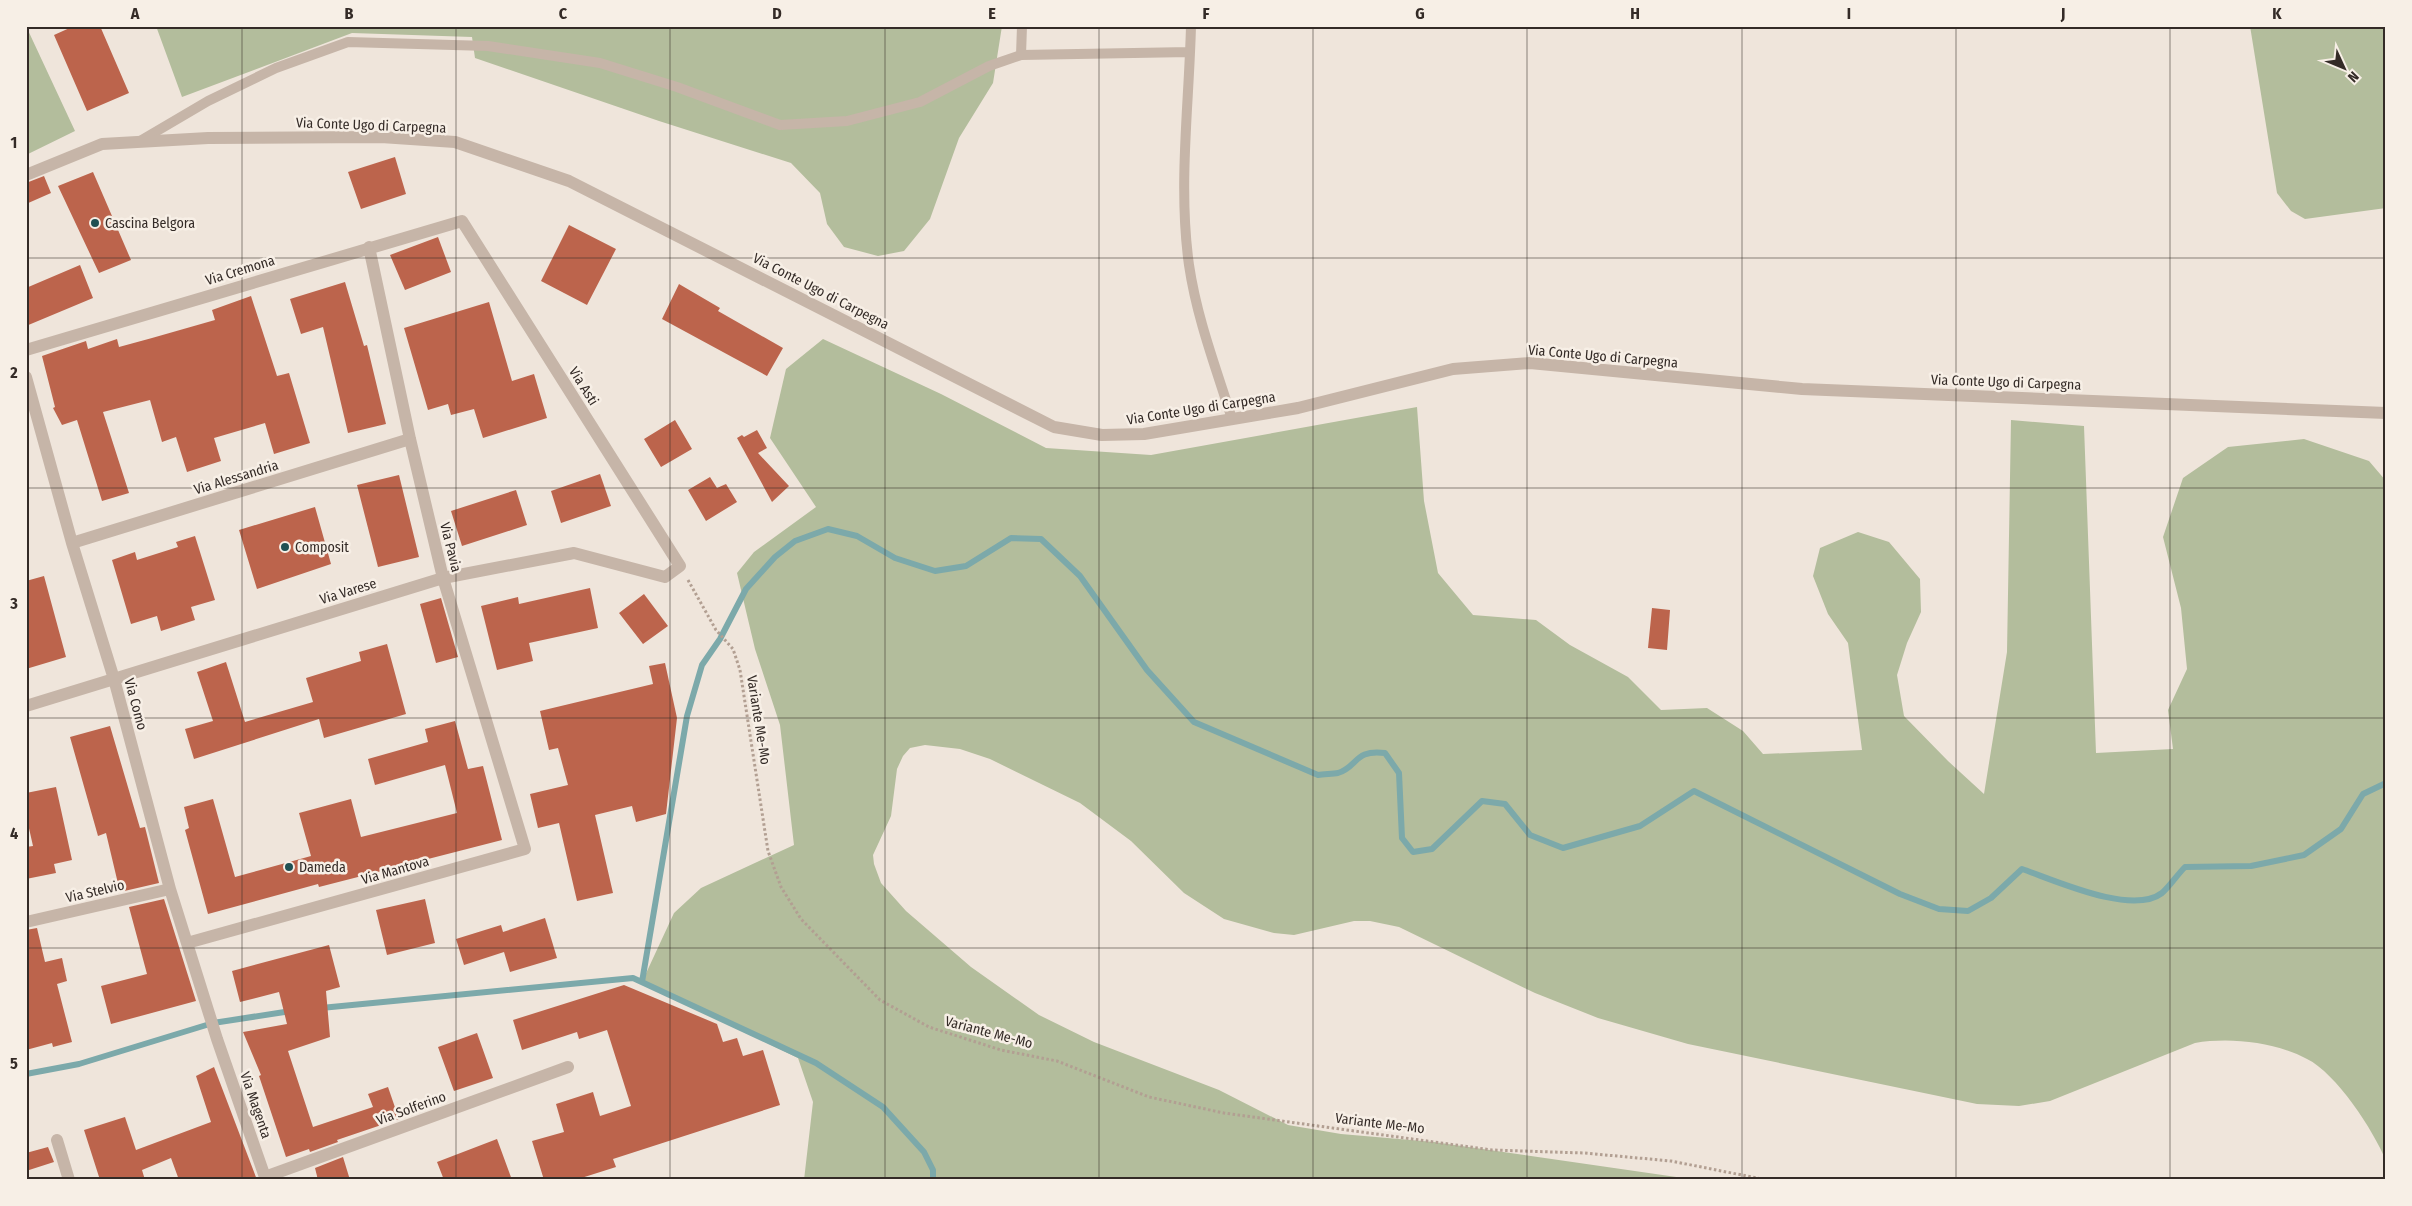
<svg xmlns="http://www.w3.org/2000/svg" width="2412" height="1206" font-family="'Fira Sans Condensed',sans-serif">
  <rect width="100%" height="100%" fill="#efe5db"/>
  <path fill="#b3bd9c" d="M26,26L75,131L26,155Z
    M156,26H1002L993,83L959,138L930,219L904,251L878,256L844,247L827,224L820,193L791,163L659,121L475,58L472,37L352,33L182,97Z
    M2250,26H2386V208L2305,219L2291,211L2277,193Z
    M823,339L941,394L1046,448L1151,455L1417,407L1424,501L1438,573L1473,615L1536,620L1570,645L1628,677L1661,710L1707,708L1743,731L1763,754L1862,750L1848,643L1828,614L1813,576L1820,548L1858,532L1889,542L1920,579L1921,612L1907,643L1897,675L1904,716L1948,761L1984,794L2007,652L2011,420L2084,426L2096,753L2173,749L2168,710L2187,669L2181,608L2163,537L2183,478L2228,447L2304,439L2369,461L2386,481V1161C2374,1131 2336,1073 2307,1059C2275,1042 2230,1037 2195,1043L2050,1101L2019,1106L1977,1104L1688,1044L1598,1018L1535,993L1399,927L1370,921H1354L1294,935L1274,933L1224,919L1184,893L1131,841L1080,803L990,759L960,749L925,745L910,748L903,756L897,769L891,816L873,855L874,864L881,883L906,911L971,967L1039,1015L1094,1042L1219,1090L1288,1125L1341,1134L1434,1142L1697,1180H804L813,1102L798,1058L642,982L674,913L701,888L794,845L780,725L755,649L737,573L754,552L816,507L770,438L786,369Z"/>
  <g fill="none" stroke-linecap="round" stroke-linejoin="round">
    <path stroke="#7ca9aa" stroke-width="6" d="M642,982L687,716L702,665L720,639L746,589L775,557L795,541L828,529L857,536L895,558L935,571L966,566L1011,538L1041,539L1080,576L1147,670L1194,722L1318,775C1324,774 1332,774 1338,773C1358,767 1354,749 1385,753L1399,773L1402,838L1413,852L1432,849L1482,801L1505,804L1530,835L1563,848L1640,826L1694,791L1900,894L1939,909L1968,911L1991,898L2022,869C2054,880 2132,916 2162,893C2170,886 2177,875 2185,867L2251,866L2304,855L2341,829L2363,794L2386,783
      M321,1008L633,978L816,1063L883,1107L924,1152L933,1170V1180
      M26,1074L79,1064L213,1023L291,1011"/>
  </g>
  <path fill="#bc644c" d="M74,26H100L129,93L87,111L54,35Z
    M395,157L406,194L361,209L348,172Z
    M93,172L131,260L99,273L58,186Z
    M44,176L51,193L26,204V183Z
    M569,225L616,249L587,305L541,281Z
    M438,237L451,272L405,290L390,255Z
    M80,265L93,298L26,326V288Z
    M345,282L364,346L367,345L386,424L348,433L323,327L301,334L290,299Z
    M679,284L720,308L718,311L783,348L767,376L662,319Z
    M251,296L277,376L289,373L310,443L274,454L265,423L214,438L221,461L187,472L176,437L162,442L150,400L103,412L129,493L102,501L77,420L62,425L53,408L55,407L42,356L86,341L88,349L117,339L119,347L152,338L215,320L212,310Z
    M489,302L512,381L534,374L547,418L483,438L474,409L451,415L448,404L428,410L404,328Z
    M675,420L692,449L661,467L644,439Z
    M757,430L767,448L758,453L789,486L772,502L737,438L742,435L744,437Z
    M600,474L611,506L561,523L551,491Z
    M399,475L419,557L378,567L357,485Z
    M710,477L717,488L726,484L737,502L706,521L688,490Z
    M516,490L527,525L462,546L451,511Z
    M315,507L331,564L257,589L239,530Z
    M195,536L215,600L191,607L195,620L161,631L157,616L131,624L112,560L135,552L137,560L178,547L176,542Z
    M44,576L66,657L26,669V581Z
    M590,588L598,628L529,643L533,661L497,670L481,606L518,597L519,604Z
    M644,594L668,626L643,644L619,613Z
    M441,598L458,657L436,663L420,604Z
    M1652,608L1670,610L1667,650L1648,648Z
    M387,644L406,714L324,738L319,719L194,759L185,729L213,721L197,672L226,662L245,722L313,702L306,678L361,661L359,652Z
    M665,663L677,718L666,814L636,822L632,806L595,815L613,893L577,901L559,823L538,828L530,794L568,785L558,748L549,750L540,711L653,684L649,666Z
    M455,721L468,769L483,766L502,840L319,887L318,884L208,914L185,830L189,828L184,807L213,799L235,877L311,856L299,813L351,799L361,837L457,813L445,765L375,785L368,759L428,742L425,729Z
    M110,726L140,828L145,827L159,883L120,892L106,833L98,836L70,737Z
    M56,787L72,860L54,864L56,873L26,879V847L33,846L26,815V793Z
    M164,899L196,1001L111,1024L101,986L147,974L129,907Z
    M425,899L435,943L387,955L376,910Z
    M545,918L557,958L510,972L504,952L464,965L456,939L501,925L503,932Z
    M37,928L45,962L62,958L67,981L57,984L72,1042L53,1047L52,1043L26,1050V930Z
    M329,945L340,987L326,991L330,1037L288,1051L313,1127L373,1107L368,1094L388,1087L399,1119L337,1140L338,1142L310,1152L309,1149L286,1157L259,1076L261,1075L243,1032L287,1024L279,992L240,1002L232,971Z
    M624,985L717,1024L723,1042L737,1038L743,1056L763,1050L780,1105L613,1159L616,1167L575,1180H544L532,1141L564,1132L556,1104L593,1092L600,1116L631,1106L607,1030L579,1039L577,1032L522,1050L513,1020Z
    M477,1033L493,1078L454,1091L438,1047Z
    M214,1067L257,1180H179L171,1158L142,1170L145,1180H100L84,1130L125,1117L136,1150L211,1122L196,1076Z
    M497,1139L512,1180H444L437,1162Z
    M48,1147L54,1162L26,1171V1153Z
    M343,1157L350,1180H318L315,1168Z"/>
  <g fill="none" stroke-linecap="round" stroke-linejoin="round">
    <path stroke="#b29f92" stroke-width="3" stroke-dasharray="2.5 2.5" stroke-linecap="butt" d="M688,580L716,630L733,649L740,670L768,851L781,887L801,919L880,1000L929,1027L1001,1050L1057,1061L1149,1097L1224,1113L1492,1150L1584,1153L1671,1161L1767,1180"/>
    <path stroke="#c6b5a8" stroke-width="10" d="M1191,26C1189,106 1178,186 1189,265C1197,319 1216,368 1232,419
      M1021,55L1022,26
      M140,141L208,101L276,68L348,42L488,46L600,63L677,87L780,125L847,121L920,102L989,66L1021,55L1190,52"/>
    <path stroke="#c6b5a8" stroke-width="12" d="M26,175L102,144L208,138L381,137L455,142L569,181L1054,427L1102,435L1144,434L1298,408L1453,369L1530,363L1802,389L2386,413
      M26,350L462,221L680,566L665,577L574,553L443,578L26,706
      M26,377L72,543L114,679L170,889L217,1039L266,1180
      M72,543L410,439
      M26,922L170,889
      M187,943L525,849L443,578L410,439L369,247
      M57,1140L69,1180
      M265,1177L568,1067"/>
  </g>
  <path fill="none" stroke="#342b27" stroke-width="1" stroke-opacity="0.55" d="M242,26V1180M456,26V1180M670,26V1180M885,26V1180M1099,26V1180M1313,26V1180M1527,26V1180M1742,26V1180M1956,26V1180M2170,26V1180M26,258H2386M26,488H2386M26,718H2386M26,948H2386"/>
  <g fill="#205052" stroke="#f7efe6" stroke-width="2">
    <circle cx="95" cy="223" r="5"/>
    <circle cx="285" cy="547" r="5"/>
    <circle cx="289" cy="867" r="5"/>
  </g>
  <g text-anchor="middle" stroke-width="5" stroke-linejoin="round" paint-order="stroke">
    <g font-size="14" fill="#342b27" stroke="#f7efe6">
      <text transform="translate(371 125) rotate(2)" y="5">Via Conte Ugo di Carpegna</text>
      <text transform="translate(240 270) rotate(-17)" y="5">Via Cremona</text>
      <text transform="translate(821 291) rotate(27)" y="5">Via Conte Ugo di Carpegna</text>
      <text transform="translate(1603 356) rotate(5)" y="5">Via Conte Ugo di Carpegna</text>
      <text transform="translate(2006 382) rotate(2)" y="5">Via Conte Ugo di Carpegna</text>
      <text transform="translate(584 386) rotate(58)" y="5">Via Asti</text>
      <text transform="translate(1201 408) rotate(-9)" y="5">Via Conte Ugo di Carpegna</text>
      <text transform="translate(236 477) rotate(-17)" y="5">Via Alessandria</text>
      <text transform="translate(451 547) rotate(76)" y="5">Via Pavia</text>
      <text transform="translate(348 591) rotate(-17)" y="5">Via Varese</text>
      <text transform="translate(136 704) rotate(75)" y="5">Via Como</text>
      <text transform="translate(759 720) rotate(81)" y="5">Variante Me-Mo</text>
      <text transform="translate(395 870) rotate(-16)" y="5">Via Mantova</text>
      <text transform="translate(95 891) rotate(-13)" y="5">Via Stelvio</text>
      <text transform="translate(989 1032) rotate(15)" y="5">Variante Me-Mo</text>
      <text transform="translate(256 1105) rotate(71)" y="5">Via Magenta</text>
      <text transform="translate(411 1108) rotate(-20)" y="5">Via Solferino</text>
      <text transform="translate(1380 1123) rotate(7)" y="5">Variante Me-Mo</text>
    </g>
    <g font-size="14" fill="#342b27" stroke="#f7efe6" text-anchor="start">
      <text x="105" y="228">Cascina Belgora</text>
      <text x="295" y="552">Composit</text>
      <text x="299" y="872">Dameda</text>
    </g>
  </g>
  <rect width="2412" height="1206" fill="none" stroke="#f7efe6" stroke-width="55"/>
  <g transform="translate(2344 68) rotate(134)" stroke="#f7efe6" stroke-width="4" paint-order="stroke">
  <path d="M0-4L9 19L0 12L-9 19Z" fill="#342b27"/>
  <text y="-8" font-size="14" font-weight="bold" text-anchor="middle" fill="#342b27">N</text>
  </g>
  <rect x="28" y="28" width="2356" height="1150" fill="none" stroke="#342b27" stroke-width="2"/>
  <g font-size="16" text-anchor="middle" font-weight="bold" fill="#342b27">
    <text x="135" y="19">A</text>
    <text x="349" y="19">B</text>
    <text x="563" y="19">C</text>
    <text x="777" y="19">D</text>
    <text x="992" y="19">E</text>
    <text x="1206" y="19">F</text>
    <text x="1420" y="19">G</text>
    <text x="1635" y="19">H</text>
    <text x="1849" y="19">I</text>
    <text x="2063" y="19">J</text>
    <text x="2277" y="19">K</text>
    <text x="14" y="148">1</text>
    <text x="14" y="378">2</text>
    <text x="14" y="609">3</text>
    <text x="14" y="839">4</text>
    <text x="14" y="1069">5</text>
  </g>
</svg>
